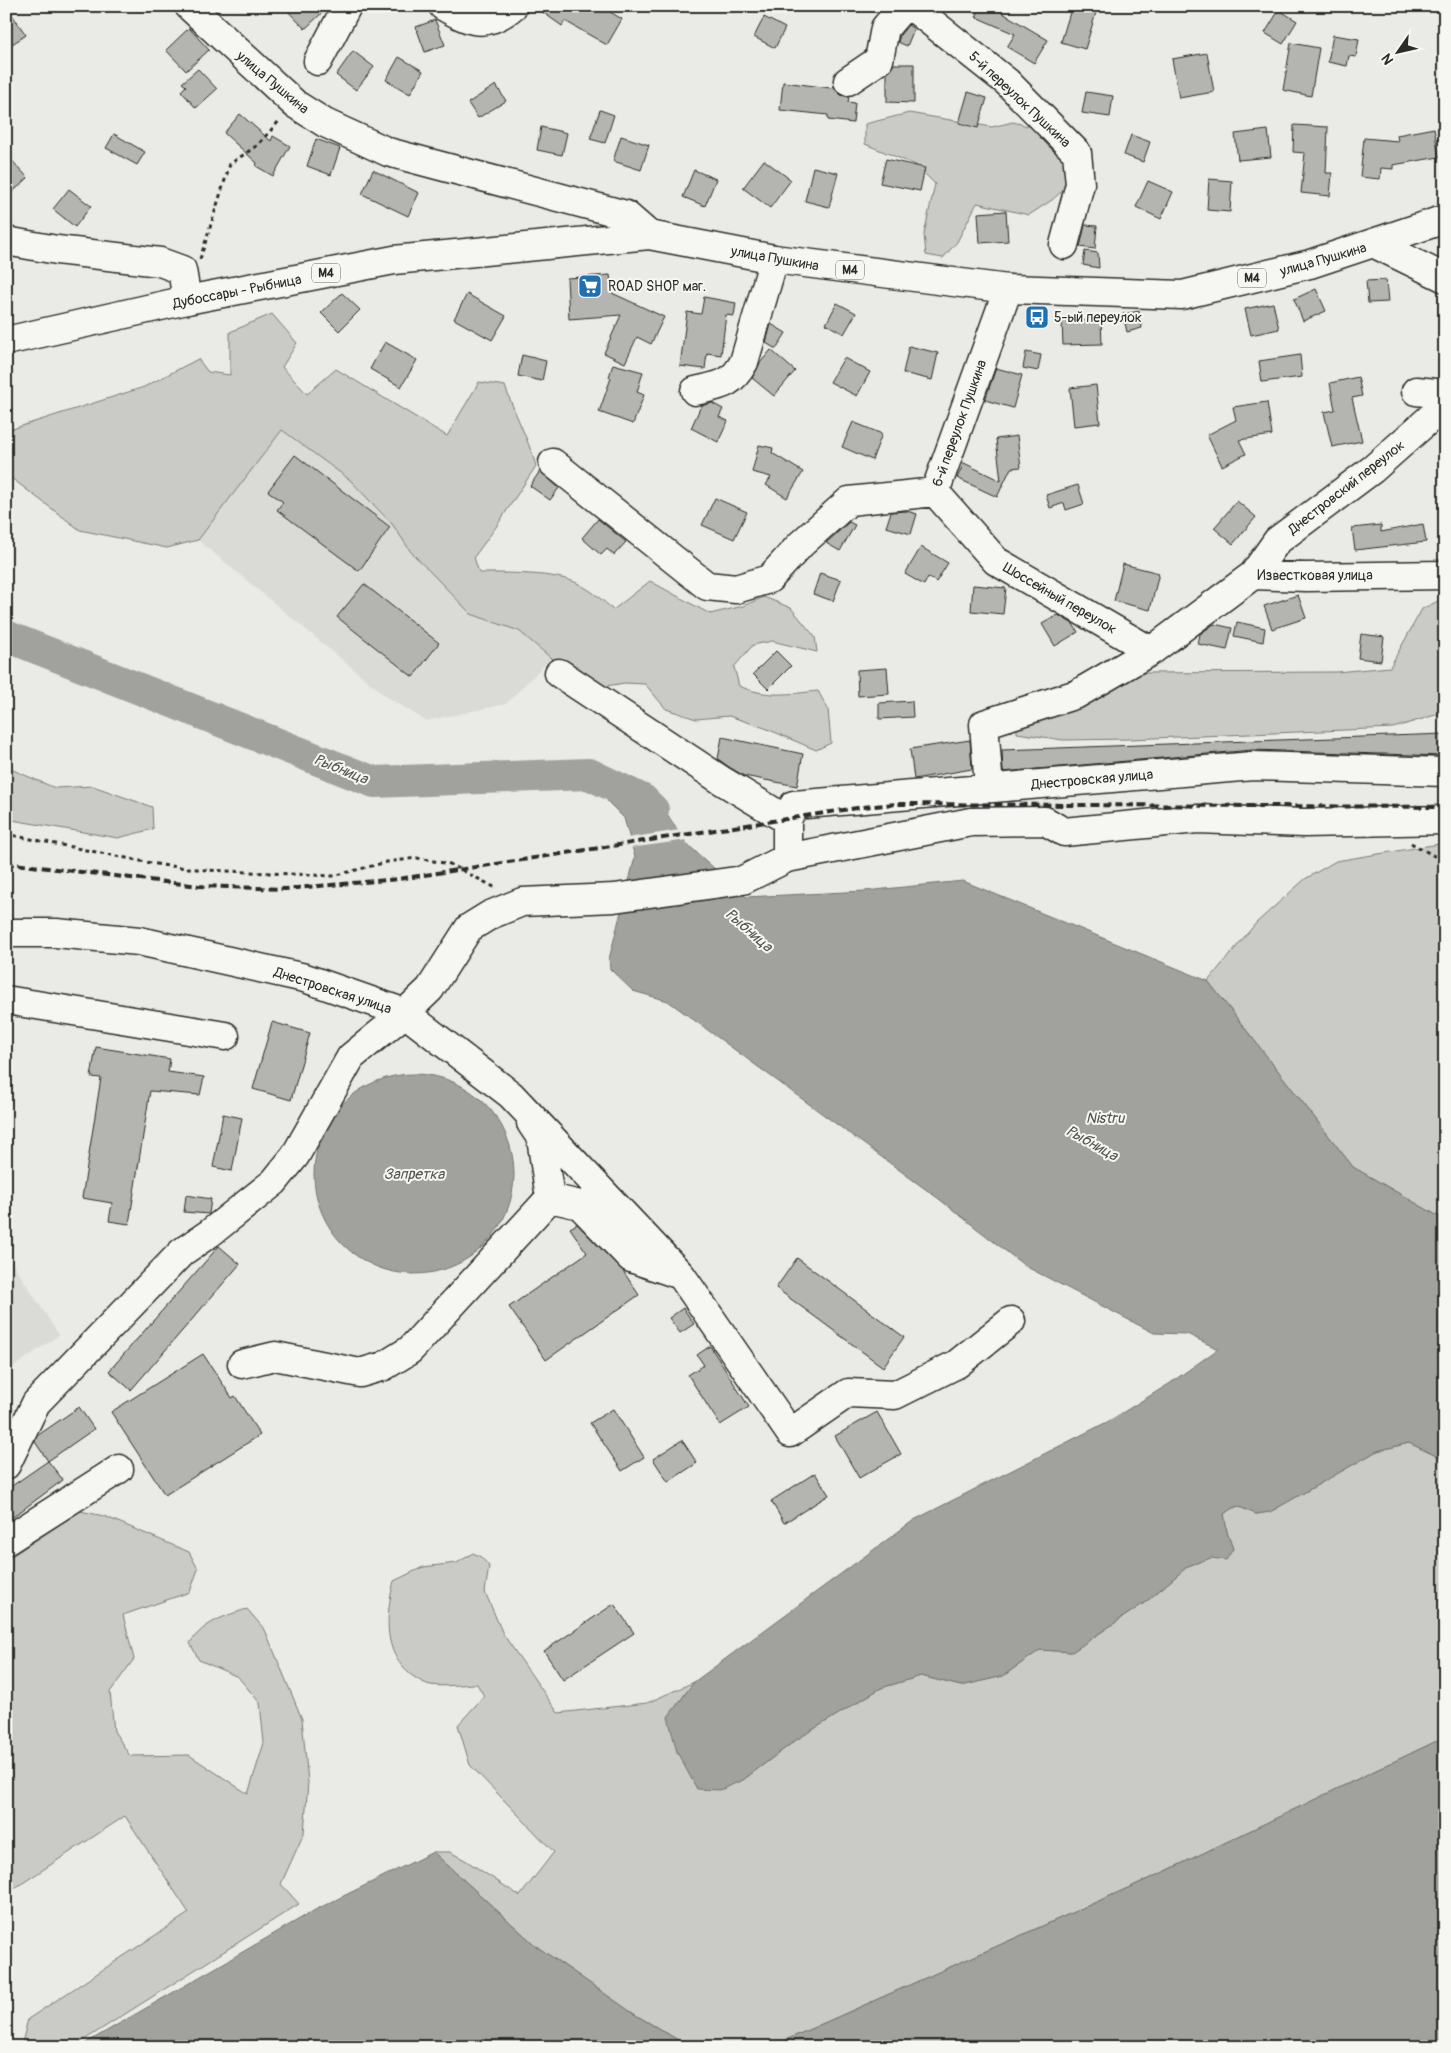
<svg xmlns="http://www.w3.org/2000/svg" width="1451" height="2053" font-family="Pangolin,sans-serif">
  <rect width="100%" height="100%" fill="#eaeae6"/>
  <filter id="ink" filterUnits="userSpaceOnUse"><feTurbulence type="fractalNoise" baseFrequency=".02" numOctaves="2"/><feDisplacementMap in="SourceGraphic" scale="10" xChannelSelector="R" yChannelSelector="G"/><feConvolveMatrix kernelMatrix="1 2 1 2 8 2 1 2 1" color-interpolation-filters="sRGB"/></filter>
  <g filter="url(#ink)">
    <path fill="#dadad6" d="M281,429L350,480L393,525L411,552L471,614L519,631L551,658L506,704L426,721L386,696L198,540Z
      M6,1253L59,1335L6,1372Z"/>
    <path fill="#cacac7" stroke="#7a7a79" d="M909,113L992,127L1013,122L1039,129L1064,153L1069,185L1052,200L1029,215L977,203L957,242L943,258L926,255L924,234L935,184L916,165L865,144V124Z
      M272,314L297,343L282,367L307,394L336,369L447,436L479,382L505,386C514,413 528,438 536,466L496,527L474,557L479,573C505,573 557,572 579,584C592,591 603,600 613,610L650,581L710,614L743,606L764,597L791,608L815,637L817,652L772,641L753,645L734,667L739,686C767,698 789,694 818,691L828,709L831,743L816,750L765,728L729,716L696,719L666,709L645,684L624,683L601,687L551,658L519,631L471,614L411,552L393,525L350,480L282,430L198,540L167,548L80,530L6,474V431L144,387L198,359L208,372L230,375V332Z
      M1444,598L1445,712L1393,728L1130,739L1063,740L1017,733V723L1135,673L1336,672L1390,667L1422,609Z
      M6,767L55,788L93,786L152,807L153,829L118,838L6,819Z
      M1445,843V1220L1353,1167L1208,981L1256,923L1305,879L1336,861Z
      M1409,1443L1445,1460V1737L1164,1872L770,2047H690L634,2014L536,1946L433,1852H450L465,1860L520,1896L554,1852L470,1765L458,1725L484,1696L477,1684C465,1684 437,1688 427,1684C382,1665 384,1621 394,1581L423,1567L457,1563L473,1553L481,1557L489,1566L485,1592L503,1634L558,1713L647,1703L694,1682L668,1717L743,1780L796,1740L881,1688L921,1676L961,1686L1003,1676L1040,1650L1072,1652L1147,1601L1188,1566L1233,1549L1227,1532L1224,1513L1238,1506L1256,1514L1270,1512L1377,1451Z
      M80,1511L104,1516L189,1552L198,1569L190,1592L123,1615L134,1659L110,1692L114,1731L130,1756L189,1755L248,1794L264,1743L260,1703L238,1677L199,1660L190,1643C204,1622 224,1616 247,1609L265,1630L302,1719L308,1782L304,1833L281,1884L299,1904L73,2047H21L28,2019L189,1913L125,1816L6,1894V1560Z"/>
    <path fill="#a1a19e" stroke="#727270" d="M625,776L660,803L686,843L746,897L865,891L963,881L1208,981L1353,1167L1445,1220V1460L1409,1443L1377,1451L1270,1512L1256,1514L1237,1506L1224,1514L1227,1532L1233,1549L1226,1560L1211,1558L1188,1566L1147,1601L1072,1652L1040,1650L1003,1676L961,1686L921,1676L881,1688L796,1740L743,1780L720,1790L697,1789L677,1752L668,1717L694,1682L914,1520L1109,1421L1169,1384L1218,1349L1187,1334L1154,1333L1025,1266L939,1199L668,1001L633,991L610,969L609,959L635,857L624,818L607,801Z
      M314 1174a100 100 0 1 1 200 0a100 100 0 1 1-200 0Z
      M1445,1737V2047H770L1164,1872Z
      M433,1852L536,1946L634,2014L690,2047H79L315,1910Z"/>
    <path fill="#eaeae6" d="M680,830L687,840L630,848L627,838Z"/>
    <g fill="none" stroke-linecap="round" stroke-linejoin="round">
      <path stroke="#a1a19e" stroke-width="32" d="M6,636L374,782L589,774L643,800L653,810"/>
    </g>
    <path fill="#b4b4b1" stroke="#2b2b2b" d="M6,6L26,35L6,48Z
      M283,6H329L305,29Z
      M534,6H600L622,19L607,45L565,21L562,26Z
      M981,6H991L1048,40L1034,63L1007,47L1015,34L976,17Z
      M1072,6H1098L1085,49L1061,42Z
      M1279,10L1297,21L1283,44L1265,33Z
      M764,17L785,28L775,48L754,37Z
      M435,20L445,45L425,52L416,27Z
      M908,25L914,29L907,46L898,42L900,35Z
      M189,28L209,50L186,71L166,50Z
      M1333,35L1359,39L1356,57L1349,56L1347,66L1328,62Z
      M1291,43L1319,48L1311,96L1283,90Z
      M353,51L374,67L356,90L336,75Z
      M1207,53L1214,92L1179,98L1172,59Z
      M399,57L423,71L410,94L386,80Z
      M894,64H914V103L887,102V73Z
      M198,69L217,89L196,108L181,91L186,86L182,83Z
      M783,82L831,88L834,86L841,95L849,97L848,102L855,103L853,123L828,120V115L780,110Z
      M496,85L506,101L478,118L468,103Z
      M968,92L987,98L978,128L959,123Z
      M1086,92L1113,96L1110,117L1082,113Z
      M600,110L614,115L605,143L590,139Z
      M240,114L271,141L273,136L290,146L273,176L256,166L257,163L224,133Z
      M1294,125L1328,127L1326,173H1332L1330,196L1301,193L1305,153L1293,152Z
      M541,127L567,133L562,155L537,150Z
      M1434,128L1439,157L1393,165V169L1381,168L1380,179L1360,177L1364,138L1398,141L1397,135Z
      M1268,130L1271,157L1238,160L1235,134Z
      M114,134L145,152L137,165L106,148Z
      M1131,135L1150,142L1143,162L1124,155Z
      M621,136L649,145L641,170L613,161Z
      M316,139L340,148L331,175L307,166Z
      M6,154L28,178L6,198Z
      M886,159L925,168L920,191L880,183Z
      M764,160L791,180L770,208L743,188Z
      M813,167L838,173L829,207L805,201Z
      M373,170L419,193L408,216L362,194Z
      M694,170L716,179L705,206L683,197Z
      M1209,179L1232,181L1230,212L1207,210Z
      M1148,181L1173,192L1161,219L1136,207Z
      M69,189L91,206L75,227L53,209Z
      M1006,211L1008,241L980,243L978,213Z
      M1085,225L1097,226L1095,249L1080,247Z
      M1085,251L1098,253L1099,268L1083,265Z
      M610,275L612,293L664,317L651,344L637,337L625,363L604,353L621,315L569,319L567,278Z
      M1386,280L1388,302L1368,303L1366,281Z
      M1316,289L1326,311L1303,321L1294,299Z
      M342,293L360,310L339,331L321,313Z
      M467,294L506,316L492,340L454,319Z
      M704,297L736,303L734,316L726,315L721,355L707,353L705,369L680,366L687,312L701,314Z
      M837,303L856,313L844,334L826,324Z
      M1273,303L1279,329L1251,335L1245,309Z
      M1139,311L1142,328L1127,332L1123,314Z
      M1101,320L1102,344L1063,345L1062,321Z
      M771,324L786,333L776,349L766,343Z
      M385,342L417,360L401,387L370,369Z
      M909,346L938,353L932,380L903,373Z
      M771,350L795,371L774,396L752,378L760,363Z
      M1026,352L1041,355L1038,371L1023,368Z
      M522,355L546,361L542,381L518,376Z
      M1300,355L1302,377L1262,382L1259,361Z
      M844,358L870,372L857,396L830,382Z
      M613,364L643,372L637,392L644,395L633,424L599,412L611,378L609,377Z
      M996,368L1022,375L1013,408L985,400Z
      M1358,377L1362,396L1352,398L1362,441L1332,447L1324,412L1335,410L1330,383Z
      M1096,385L1100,423L1074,426L1070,388Z
      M1267,402L1272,435L1239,440L1246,454L1222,466L1207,435L1236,420L1233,407Z
      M712,403L723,409L719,417L728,421L718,442L691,428L701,406Z
      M853,422L882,434L872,460L842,447Z
      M1017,436L1021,467L1011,468L997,497L957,478L964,463L1001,481L996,439Z
      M759,445L773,448L772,453L803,472L787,498L766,485L771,477L752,472Z
      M295,455L390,527L359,571L277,510L283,502L268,491Z
      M540,471L559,488L550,500L530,486Z
      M1078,485L1084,504L1066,510L1064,503L1050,508L1046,495Z
      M715,498L747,512L734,539L702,525Z
      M1237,501L1256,517L1233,544L1214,528Z
      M907,511L917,514L911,534L886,527L891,512Z
      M598,519L626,542L614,555L607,549L601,555L582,538Z
      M849,522L855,525L840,551L826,543Z
      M1423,524L1426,542L1355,550L1352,528L1381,525V532Z
      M921,547L948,563L936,582L928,577L924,585L905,574Z
      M1123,564L1159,573L1150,610L1114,601Z
      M820,573L841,580L833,601L813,594Z
      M364,584L439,643L413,677L337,617Z
      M973,585L1006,588L1003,614L971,611Z
      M1298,595L1306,618L1272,629L1264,606Z
      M1058,615L1073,624L1078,632L1055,646L1042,624Z
      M1237,622L1265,628L1263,642L1234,636Z
      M1214,624L1232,628L1227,650L1198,644L1200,634Z
      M1361,634L1384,637L1381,661L1358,658Z
      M776,651L791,666L768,689L753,674Z
      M887,668L889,694L858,696L857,670Z
      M912,701L913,717L879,719V703Z
      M1445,734V756L1252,750L1003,772L1002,750Z
      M722,737L803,754L797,786L744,776L729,767L718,759Z
      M970,740L972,769L914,779L910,749Z
      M272,1022L310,1033L291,1100L253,1089Z
      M96,1047L170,1059L168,1072L204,1077L200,1095L150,1091L129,1224L109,1221L112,1203L82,1198L101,1078L91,1077Z
      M223,1114L242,1118L232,1171L213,1167Z
      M186,1195L211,1199L209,1214L184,1212Z
      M577,1224L623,1271L639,1295L546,1360L509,1307L587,1253L570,1228Z
      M219,1246L240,1264L131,1390L109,1371Z
      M797,1258L904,1337L883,1367L776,1288Z
      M683,1308L694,1324L680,1333L669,1318Z
      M710,1346L749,1407L720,1425L688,1375L704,1365L697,1355Z
      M203,1354L232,1398L235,1396L260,1435L165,1495L111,1412Z
      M79,1407L94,1429L48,1461L35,1442L37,1436Z
      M613,1409L644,1457L622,1471L590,1423Z
      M877,1412L901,1454L859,1478L835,1436Z
      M682,1440L697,1463L668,1482L653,1459Z
      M48,1461L63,1480L6,1522V1490Z
      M815,1473L829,1495L784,1523L771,1501Z
      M614,1604L634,1633L563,1680L544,1651Z"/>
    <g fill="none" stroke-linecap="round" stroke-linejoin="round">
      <g stroke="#2b2b2b" stroke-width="31">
        <path id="minor" d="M189,6L295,104L325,123L388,152L626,215L649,235
          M443,6C471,22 486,29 513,6
          M911,6L1007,82L1077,153L1080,184L1064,245
          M318,61L347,6
          M848,81L879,60L885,28L904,6
          M6,241L57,250L160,262L182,270L187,300
          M1375,244L1445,278
          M695,391C720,385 731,386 744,362L774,259
          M1416,391L1445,394
          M553,463L707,586L736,589L769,579L801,544L849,501L935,492L1008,289
          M935,492L996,561L1151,651
          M1253,575L1277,541L1373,469L1445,405
          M559,673L721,780L787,820
          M989,788L984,724L1077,694L1151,651L1253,575L1306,577L1445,575
          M787,858V820L794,805L1253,766L1445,772
          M6,933H56L139,941L305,978L405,1013L430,989L469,928L490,915L522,902L614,898L743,880L787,858L971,822L1045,821L1064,832L1197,819L1304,823L1445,820
          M6,1000L225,1036
          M550,1198L580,1205L631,1258L678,1274
          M242,1364L275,1356L360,1373L384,1366L410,1350L550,1198L541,1138L531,1123
          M6,1465L36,1403L182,1252L210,1233L274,1182L295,1156L351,1057L405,1013L511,1095L681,1275L790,1433L848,1393L895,1395L957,1364L1011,1321
          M6,1541L119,1469"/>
      </g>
      <g stroke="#2b2b2b" stroke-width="31">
        <path id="highway" d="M6,341L187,300L394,260L649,235L774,259L1008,289L1182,295L1310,264L1445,219"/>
      </g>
      <path stroke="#2b2b2b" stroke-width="3" stroke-dasharray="4 4" stroke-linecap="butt" d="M200,259L230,164L258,145L280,120
        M6,834L161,865L206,870L333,876L387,862L417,858L450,864L496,888
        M1411,843L1445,862"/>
      <use href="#minor" stroke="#f6f6f2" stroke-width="28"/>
      <use href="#highway" stroke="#f6f6f2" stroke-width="28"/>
      <path stroke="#2b2b2b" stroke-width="4" stroke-dasharray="8 4" stroke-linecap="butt" d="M6,863L199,886L285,889L399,879L863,807L896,804L1445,807"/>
    </g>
  </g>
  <defs>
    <g id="supermarket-square" transform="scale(1.25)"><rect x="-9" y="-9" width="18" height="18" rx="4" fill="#1f6fb2" stroke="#f6f6f2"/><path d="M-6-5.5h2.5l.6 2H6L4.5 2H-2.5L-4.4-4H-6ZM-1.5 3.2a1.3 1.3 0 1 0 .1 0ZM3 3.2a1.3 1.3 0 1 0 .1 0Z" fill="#fff"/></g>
    <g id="bus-square" transform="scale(1.25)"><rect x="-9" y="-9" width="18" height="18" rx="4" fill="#1f6fb2" stroke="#f6f6f2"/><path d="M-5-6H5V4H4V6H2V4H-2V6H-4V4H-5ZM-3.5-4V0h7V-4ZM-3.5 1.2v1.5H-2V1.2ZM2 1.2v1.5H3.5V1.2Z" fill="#fff"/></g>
  </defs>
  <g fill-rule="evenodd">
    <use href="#supermarket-square" x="590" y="286"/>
    <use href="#bus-square" x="1037" y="317"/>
  </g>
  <g text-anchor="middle" stroke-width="4" stroke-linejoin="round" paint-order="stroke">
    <g fill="#f6f6f2" stroke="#686867" stroke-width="1">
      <rect x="836" y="260.5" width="28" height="19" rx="4"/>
      <rect x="312" y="263.5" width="28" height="19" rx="4"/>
      <rect x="1238" y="268.5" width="28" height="19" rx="4"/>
    </g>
    <g font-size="12" font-weight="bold" fill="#2b2b2b">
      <text x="850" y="274">M4</text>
      <text x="326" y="277">M4</text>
      <text x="1252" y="282">M4</text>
    </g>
    <g font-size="14" fill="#2b2b2b" stroke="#f6f6f2">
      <text transform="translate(273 82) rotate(40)" y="5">улица Пушкина</text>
      <text transform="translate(1020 99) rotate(43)" y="5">5-й переулок Пушкина</text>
      <text transform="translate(775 258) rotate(10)" y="5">улица Пушкина</text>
      <text transform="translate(1323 259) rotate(-16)" y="5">улица Пушкина</text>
      <text transform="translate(237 291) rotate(-11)" y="5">Дубоссары - Рыбница</text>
      <text transform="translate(959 423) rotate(-70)" y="5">6-й переулок Пушкина</text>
      <text transform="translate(1346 487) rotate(-38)" y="5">Днестровский переулок</text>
      <text x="1315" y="580">Известковая улица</text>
      <text transform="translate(1060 598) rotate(30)" y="5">Шоссейный переулок</text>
      <text transform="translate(1092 779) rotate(-5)" y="5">Днестровская улица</text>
      <text transform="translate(333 990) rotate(18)" y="5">Днестровская улица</text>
    </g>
    <g font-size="14" fill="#2b2b2b" stroke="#f6f6f2" text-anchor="start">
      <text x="608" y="291">ROAD SHOP маг.</text>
      <text x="1054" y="322">5-ый переулок</text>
    </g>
    <g font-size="15" font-style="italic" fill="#545453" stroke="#f6f6f2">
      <text transform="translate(341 769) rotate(22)" y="5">Рыбница</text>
      <text transform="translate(749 930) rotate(41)" y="5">Рыбница</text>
      <text x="1105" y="1123">Nistru</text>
      <text transform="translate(1092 1143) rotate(29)" y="5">Рыбница</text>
      <text x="414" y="1179">Запретка</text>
    </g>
  </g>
  <rect width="1451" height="2053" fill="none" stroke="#f6f6f2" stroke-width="25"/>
  <rect x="12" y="12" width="1426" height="2028" fill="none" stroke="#2b2b2b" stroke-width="2" filter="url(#ink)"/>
  <g transform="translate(1398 52) rotate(236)" stroke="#f6f6f2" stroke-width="4" paint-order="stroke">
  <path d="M0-4L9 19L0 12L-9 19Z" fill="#2b2b2b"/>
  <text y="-8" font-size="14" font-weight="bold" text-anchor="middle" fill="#2b2b2b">N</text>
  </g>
</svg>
